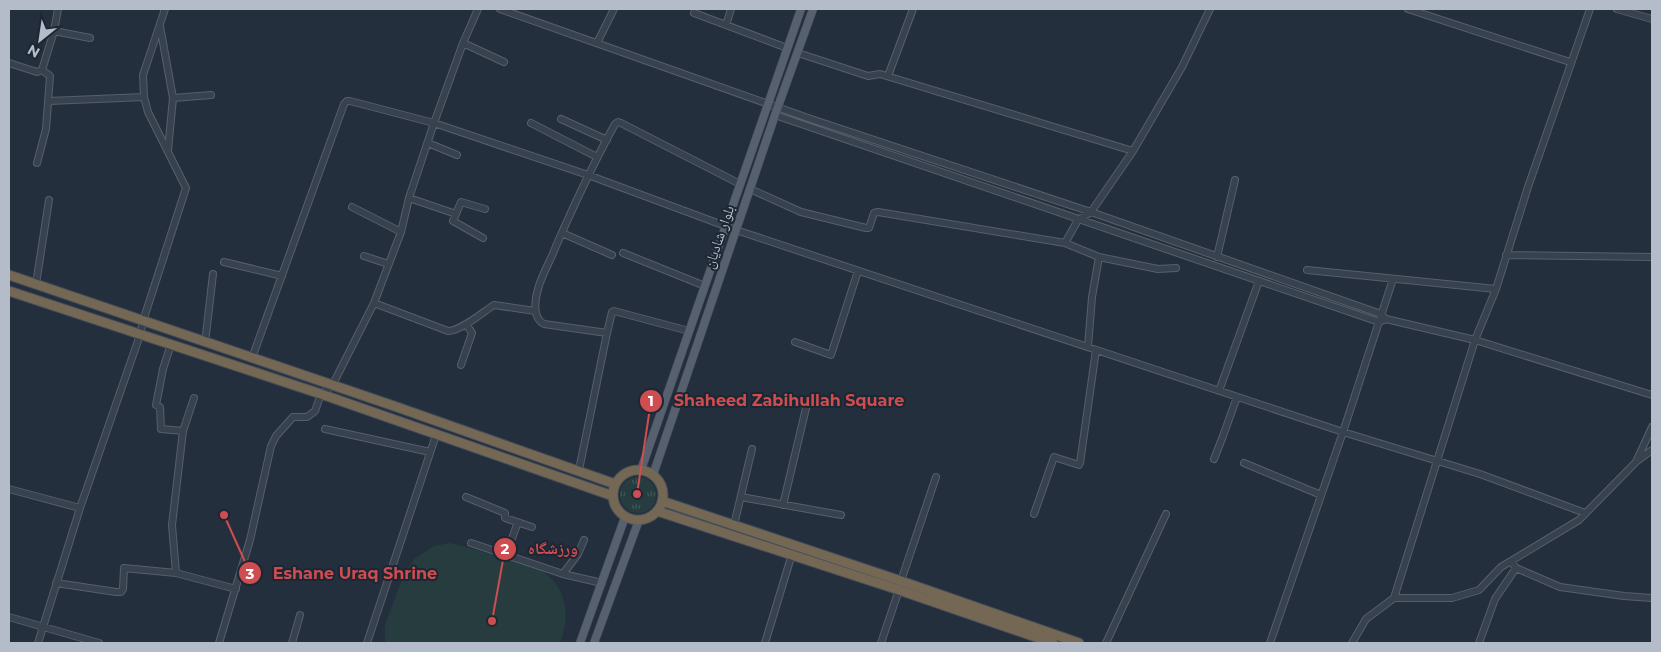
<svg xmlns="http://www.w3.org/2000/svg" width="1661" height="652" font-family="Montserrat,'Noto Naskh Arabic',sans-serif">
  <defs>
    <pattern id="grass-tufts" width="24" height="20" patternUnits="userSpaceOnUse" patternTransform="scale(1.25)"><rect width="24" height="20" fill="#263c3f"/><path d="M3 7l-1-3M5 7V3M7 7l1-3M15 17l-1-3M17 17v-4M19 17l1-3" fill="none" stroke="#435659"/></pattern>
  </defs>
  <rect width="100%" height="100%" fill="#242f3e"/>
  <path fill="url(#grass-tufts)" d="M620 495a18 18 0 1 1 36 0a18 18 0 1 1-36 0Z"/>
  <path fill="#263c3f" d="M450,543C466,547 482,551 498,556C512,560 529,563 542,571C568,588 570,617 560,643H385V625L404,574L414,559L434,546Z"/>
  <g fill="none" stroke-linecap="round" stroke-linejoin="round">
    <g stroke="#565f6c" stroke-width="8">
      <path id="minor" d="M500,9L808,118L1091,212L1381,314L1386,319L1475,340L1652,395
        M1408,9L1570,62
        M1617,9L1652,19
        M694,13L787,48
        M726,25L731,9
        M160,26L173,98L168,150
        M54,31L90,38
        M463,43L504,62
        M597,43L614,9
        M798,53L868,76L880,74L1133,151
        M9,63L37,72L42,70L54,31L58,9
        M888,76L913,9
        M173,98L211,95
        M49,101L144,97
        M775,115L1379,322L1386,319
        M561,119L607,140
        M531,123L597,157
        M428,143L457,155
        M37,163L46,129L50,76L42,70
        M750,189L801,212L866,228H869L874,213L878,212L1065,243L1078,220L1091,212L1133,151L1182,67L1210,9
        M409,198L456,214
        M352,207L401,232
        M562,233L612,255
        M483,238L453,221L461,202L485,209
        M1065,243L1099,257L1092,297L1088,347
        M623,253L705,286
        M1506,255L1652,257
        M364,256L388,264
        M1099,257L1158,269L1176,268
        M1217,257L1235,180
        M224,262L282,276
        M1307,270L1496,289
        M36,284L49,200
        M374,303L448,331C461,331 483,312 494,305L535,311
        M607,333L612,312L614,311L689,331
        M795,342L831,355L858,271
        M205,343L213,274
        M171,344L163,369L156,405L160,407L161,429L183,431
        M252,358L344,104L347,101H350L434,123L588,175L736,230L1343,432L1480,474L1585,513
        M461,365L472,333L466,324
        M1219,391L1259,281
        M194,398L183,431L172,525L176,573L236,589
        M325,429L430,452
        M1214,459L1223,436L1237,397
        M1637,461L1652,450
        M1244,463L1321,495
        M579,470L607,333L544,324C532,318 535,299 538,289C542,274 551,260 556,246C574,205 593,164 615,124L618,122L621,123L740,184
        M9,489L80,508
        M466,497L505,513V518L532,527
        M741,497L841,515
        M783,505L807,404
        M1034,514L1054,457L1079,465L1080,463L1096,350
        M734,525L752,449
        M471,543L563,574L602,583
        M506,555L518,522
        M1511,561L1516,568L1560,587L1624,596L1652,598
        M563,574L578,554L584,540
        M901,581L936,477
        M56,583L116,592H121L123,589L124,568L176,573
        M1394,598L1475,340L1496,289L1528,187L1590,9
        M9,617L99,643
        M38,643L80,508L140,335L143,321L186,188L148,112L144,97L143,75L165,9
        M219,643L250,540L271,446L276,436L293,417H307L315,411L321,394L332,386L374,303L401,232L409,198L434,123L463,43L478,9
        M292,643L300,615
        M367,643L436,435
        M765,643L792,554
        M881,643L899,590
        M1106,643L1166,514
        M1270,643L1343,432L1393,279
        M1352,643L1366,619L1394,598H1452L1479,590L1501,567L1579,520L1636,462L1652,427
        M1479,643L1495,599L1516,568"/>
    </g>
    <g stroke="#414a57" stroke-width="9">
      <path id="major" d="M641,470L801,9
        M653,475L775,115L813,9
        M580,643L625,517
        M594,643L639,520"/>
    </g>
    <g stroke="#434c59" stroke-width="11">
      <path id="highway" d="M9,275L394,406L615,484
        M9,291L321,394L613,496
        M613 495a25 25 0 1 1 50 0a25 25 0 1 1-50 0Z
        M662,501L901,581L1079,643
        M657,511L899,590L1053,643"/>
    </g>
    <use href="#minor" stroke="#38414e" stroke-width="6"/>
    <use href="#major" stroke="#56606e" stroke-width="8"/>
    <use href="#highway" stroke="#746855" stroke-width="9"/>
  </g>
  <g text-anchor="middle" stroke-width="4" stroke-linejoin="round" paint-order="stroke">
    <g font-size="15" fill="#b4bcc9" stroke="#1d2633">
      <text transform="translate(719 237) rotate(-71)" y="5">بلوار شادیان</text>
    </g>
  </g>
  <path fill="none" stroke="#ce4d50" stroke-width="2" d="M637 494L651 401M492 621L505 549M224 515L250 573"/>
  <g fill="#ce4d50" stroke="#1d2633" stroke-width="2">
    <circle cx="637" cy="494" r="5"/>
    <circle cx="492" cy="621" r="5"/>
    <circle cx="224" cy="515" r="5"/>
    <circle cx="651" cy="401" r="12"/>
    <circle cx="505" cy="549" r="12"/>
    <circle cx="250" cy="573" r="12"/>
  </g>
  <g font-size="15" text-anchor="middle" font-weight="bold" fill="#fff">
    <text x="651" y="406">1</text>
    <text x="505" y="554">2</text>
    <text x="250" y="579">3</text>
  </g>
  <g font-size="16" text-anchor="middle" font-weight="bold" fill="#ce4d50" stroke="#1d2633" stroke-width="4" stroke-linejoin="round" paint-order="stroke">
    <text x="789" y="406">Shaheed Zabihullah Square</text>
    <text x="553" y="554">ورزشگاه</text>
    <text x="355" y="579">Eshane Uraq Shrine</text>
  </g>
  <rect width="1661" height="652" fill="none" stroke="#b4bcc9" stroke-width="20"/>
  <g transform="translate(40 40) rotate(210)" stroke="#1d2633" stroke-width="4" paint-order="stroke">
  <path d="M0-4L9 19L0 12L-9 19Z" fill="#b4bcc9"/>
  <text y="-8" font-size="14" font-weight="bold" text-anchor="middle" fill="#b4bcc9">N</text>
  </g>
</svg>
